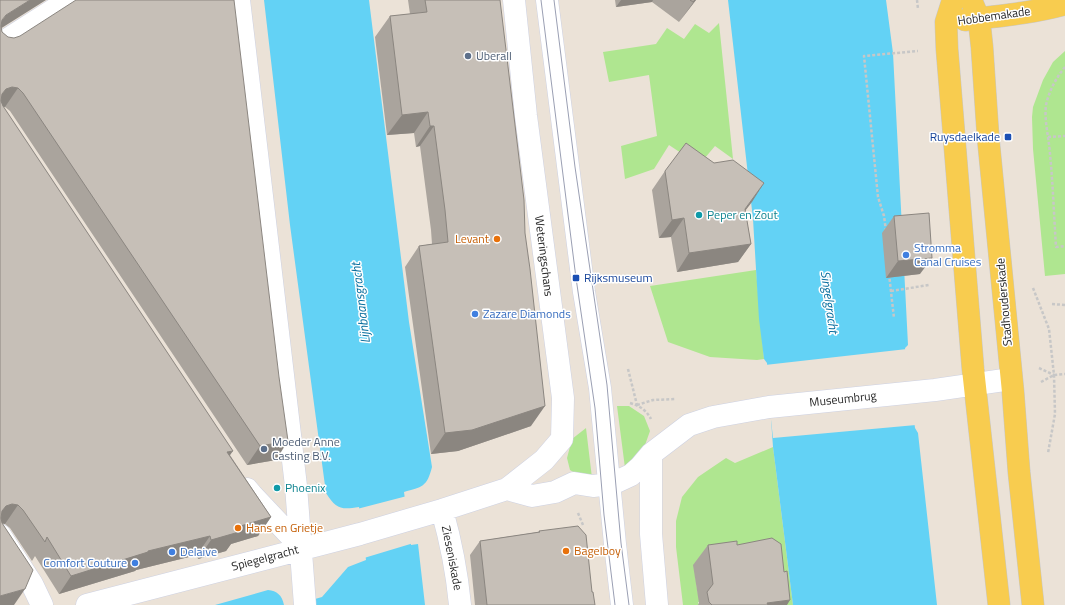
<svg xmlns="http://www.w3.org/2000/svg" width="1065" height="605" font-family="'Titillium Web',sans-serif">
  <rect width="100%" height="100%" fill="#ebe2d7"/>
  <path fill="#afe690" d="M719,23L733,159L715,146L699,165L669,145L654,169L625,179L621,146L657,136L649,75L609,82L603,52L656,44L667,28L684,39L695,24L709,33Z
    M1065,51V274L1045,276L1033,149L1032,117L1033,107L1043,80L1053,62Z
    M756,270L764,359L757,360L710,357L668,342L650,286Z
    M617,406H629L644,416L650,431L645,445L625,468Z
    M586,428L592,478L580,476L570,470L567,458L572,439Z
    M773,447L793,605H775L694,565L697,589L700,602H698L699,605H683L676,547V521L682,497L698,477L726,458L735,463Z"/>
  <path fill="#63d2f5" d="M264,0H369L409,322L432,467C427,487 422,487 404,492L411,545L418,544L425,605H294L322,597L348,567L366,560L359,507C341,510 336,509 326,493L290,225Z
    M728,0H886L893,53L908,345L905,348L915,428L918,433L937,605H793L773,447L767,363L764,359L759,319L753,219Z
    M268,590C277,591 282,595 284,605H215Z"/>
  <path fill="#ebe2d7" d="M907,349L916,425L773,438L765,365Z
    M407,496L413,543L417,542L364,558L357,509Z"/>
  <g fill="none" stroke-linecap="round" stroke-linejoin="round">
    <g stroke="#cdd1e2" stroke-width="23">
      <path id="minor" d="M239,0L296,486L305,605
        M547,0L584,292L600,388L615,544L622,605
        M0,44L69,0
        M651,454V534L657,605
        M247,489L252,495L302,548
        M507,489L532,496L555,492L574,483L593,486L602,485L616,482L631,475L640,467L651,454L689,425L713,417L769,407L935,390L1011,379
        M442,510C451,542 457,573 460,605
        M0,535L32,584L42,605
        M87,605L360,534L442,510L507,489L544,460L562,439L563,398L526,116L514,0"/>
    </g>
    <g stroke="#c7c7c7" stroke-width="23">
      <path id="major" d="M953,0L946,22L947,49L973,369L999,605
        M971,0L979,19L982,47L988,136L1013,392L1019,472L1033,605
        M965,20C999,16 1033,13 1065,4"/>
    </g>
    <path stroke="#c7c7c7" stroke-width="2.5" stroke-dasharray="3 2" stroke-linecap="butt" d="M917,0L918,9
      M1065,67C1056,78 1049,91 1046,105C1044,121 1049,138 1050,154C1053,185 1054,216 1056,247L1065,246
      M1048,137L1065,136
      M886,231L884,216L878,197L864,56L918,51
      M889,274L894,318
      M1033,288L1049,329L1054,375L1055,414L1048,453
      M891,291L929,285
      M1052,304L1065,305
      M1039,368L1054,375
      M628,369L637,405
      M1041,382L1054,375L1065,374
      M630,403C640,406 646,410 651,419
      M637,405L653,400L676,399
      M578,513L583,525"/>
    <use href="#minor" stroke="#fff" stroke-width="22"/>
    <use href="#major" stroke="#f8cc4f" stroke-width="22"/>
    <path stroke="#9a9fb3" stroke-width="1" d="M541,0L576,278L595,408L604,515L615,605
      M554,0L575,167L607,385L621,543L629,605"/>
  </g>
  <path fill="#aaa49d" d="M408,0H500L531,426L458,451L431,454L405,267L419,246L432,244L431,230L420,146L416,147L414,133L387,135L375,37L390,16L410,14Z
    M615,0H696L679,22L652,2L616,7Z
    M1,28L2,32L276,460L247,465L10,111L5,107L2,106L230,455L271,517L258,536L231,544L226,551L198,559L197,555L136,570L135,571L59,594L35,556L32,561L10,528L5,524L2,523L0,605Z
    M665,171L745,210L751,244L738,262L677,272L671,237L659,238L652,190Z
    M894,216L920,274L886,278L882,233Z
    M539,531L592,592L595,605H475L470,555L480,541L538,532Z
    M708,545H737L787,605H698L699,603L693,565Z"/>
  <path fill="#8b8680" d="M30,0H46L0,29V23L6,15Z
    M621,0H653L652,2L616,7Z
    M695,0H696L679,22Z
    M12,87L18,88L5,107L0,106V97L6,89Z
    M428,112L414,133L387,135L402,115Z
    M430,126H434L420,146L416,147Z
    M764,183L752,202L732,228L745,209Z
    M684,218L671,237L659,238L672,220Z
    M751,244L738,262L677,272L689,253Z
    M932,258L920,274L886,278L898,261Z
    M545,406L531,426L458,451L431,454L445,433Z
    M288,441L276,460L247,465L260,446Z
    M233,451L220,469L227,452Z
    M12,504L18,505L5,524L0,523V513L6,506Z
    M271,517L258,536L231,544L226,551L198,559L211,540L237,527Z
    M210,536L197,555L136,570L135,571L59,594L71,576L148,551Z
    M25,589L14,605H0V596Z
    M790,600L787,605H766L767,603Z"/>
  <path fill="#c6bfb7" stroke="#8b8680" d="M0,0H30L6,15L2,20L1,26L2,32L8,37L14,38L20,36L76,0H234L279,377L288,441L260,446L23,93L18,88L12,87L6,89L2,94L1,101L3,106L233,451L227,452L271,517L237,527L239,532L211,540L210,536L148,551V552L71,576L47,537L45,542L23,510L18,505L12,504L6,506L2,511L1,518L2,523L33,570L25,589L0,596Z
    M425,0H500L524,200L525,233L530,269L545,406L472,430L445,433L419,246L448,242L445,210L434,126H430L428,112L402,115L390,16L427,12Z
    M690,0H695L693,2Z
    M686,143L714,163L733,160L764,183L745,209L751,244L689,253L684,218L672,220L665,171Z
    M929,213L932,258L898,261L894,216Z
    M578,526L586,535L592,592H593L595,605H487L480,541L540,532L539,531Z
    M772,538L781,544L784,572L787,571L790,600L767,603L768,605H712L709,602L707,592L713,584L708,545L737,541V545Z"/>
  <g fill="#5c6f8a" stroke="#fff" stroke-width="1.5">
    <circle cx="468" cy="56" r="4"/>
    <circle cx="264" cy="449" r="4"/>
  </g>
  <g fill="#1a4fb4" stroke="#fff" stroke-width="1.5">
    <rect x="1004" y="133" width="8" height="8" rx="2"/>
    <rect x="572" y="274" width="8" height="8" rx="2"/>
  </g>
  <g fill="#0f9aa8" stroke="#fff" stroke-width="1.5">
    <circle cx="699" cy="215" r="4"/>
    <circle cx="277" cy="488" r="4"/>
  </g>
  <g fill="#e8710a" stroke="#fff" stroke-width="1.5">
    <circle cx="497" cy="239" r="4"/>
    <circle cx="238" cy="528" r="4"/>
    <circle cx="566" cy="551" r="4"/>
  </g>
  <g fill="#3f7fe0" stroke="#fff" stroke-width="1.5">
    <circle cx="906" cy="255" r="4"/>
    <circle cx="475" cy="314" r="4"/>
    <circle cx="172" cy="552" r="4"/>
    <circle cx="135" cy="563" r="4"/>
  </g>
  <g text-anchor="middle" stroke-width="3" stroke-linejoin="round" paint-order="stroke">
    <g font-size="12" fill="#272727" stroke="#fff">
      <text transform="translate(994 16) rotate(-8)" y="4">Hobbemakade</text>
      <text transform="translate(544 256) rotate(83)" y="4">Weteringschans</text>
      <text transform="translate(1004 302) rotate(-95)" y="4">Stadhouderskade</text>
      <text transform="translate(843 399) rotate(-6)" y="4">Museumbrug</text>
      <text transform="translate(265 558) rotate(-15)" y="4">Spiegelgracht</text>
      <text transform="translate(452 558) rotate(79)" y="4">Zieseniskade</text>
    </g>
    <g font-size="12" fill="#4e5e75" stroke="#fff" text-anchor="start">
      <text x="476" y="60">Uberall</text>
      <text x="272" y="446">Moeder Anne<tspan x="272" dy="14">Casting B.V.</tspan></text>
    </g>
    <g font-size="12" fill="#164399" stroke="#fff" text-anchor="end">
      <text x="1000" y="141">Ruysdaelkade</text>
      <text x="584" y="282" text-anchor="start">Rijksmuseum</text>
    </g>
    <g font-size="12" fill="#0d838f" stroke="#fff" text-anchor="start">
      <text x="707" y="219">Peper en Zout</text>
      <text x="285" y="492">Phoenix</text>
    </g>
    <g font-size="12" fill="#c56008" stroke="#fff" text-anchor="start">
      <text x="489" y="243" text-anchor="end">Levant</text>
      <text x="246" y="532">Hans en Grietje</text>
      <text x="574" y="555">Bagelboy</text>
    </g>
    <g font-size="12" fill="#366cbe" stroke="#fff" text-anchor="start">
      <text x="914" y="252">Stromma<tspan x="914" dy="14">Canal Cruises</tspan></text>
      <text x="483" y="318">Zazare Diamonds</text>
      <text x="180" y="556">Delaive</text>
      <text x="127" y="567" text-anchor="end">Comfort Couture</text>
    </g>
    <g font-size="13" font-style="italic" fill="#066d9d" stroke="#fff">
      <text transform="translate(830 302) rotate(82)" y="5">Singelgracht</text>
      <text transform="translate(360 303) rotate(-97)" y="5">Lijnbaansgracht</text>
    </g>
  </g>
</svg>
